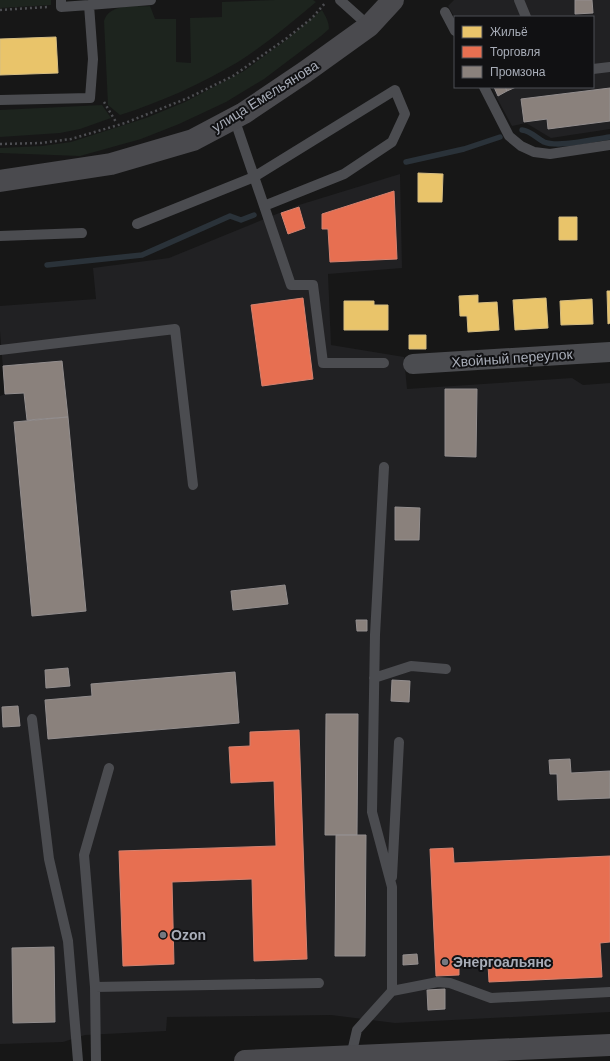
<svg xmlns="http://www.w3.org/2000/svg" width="610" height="1061" font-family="Arial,sans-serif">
  <rect width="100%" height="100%" fill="#171717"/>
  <path fill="#212123" d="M454,0H610V129L551,138L526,123L512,126L491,87H593V17H455V18L448,6Z
    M400,174L402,268L328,274L331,345L404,357L407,389L572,378L583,385L610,383V1012L395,1023L331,1015L167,1017L166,1031L85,1035L63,1042L0,1044V396L5,394L0,331V306L96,299L93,268L169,258L299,205Z"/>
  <path fill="#1d241e" d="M0,0H51V5L0,8Z
    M276,0H313L316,2C291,23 266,44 238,62C201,84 161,102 120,115L108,105L104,21C109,3 135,7 150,6L155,19H176V62L191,63L190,18L222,17V2Z
    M322,10C326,17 329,22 329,29L321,36L264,79L226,102L179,124L141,139L80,156L0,153V148L42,146L71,142L146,118L185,102L244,71L286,40Z
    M102,105L111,118L80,129L60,133L0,137V110Z"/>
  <path fill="#e9c46a" stroke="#d6bd81" d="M56,37L58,73L0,75V39Z
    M418,173L443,174L442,202H418Z
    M559,217H577V240H559Z
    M607,291H610V323L608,324Z
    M478,295V303L497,302L499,330L468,332L467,316H460L459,296Z
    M546,298L548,328L515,330L513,300Z
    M592,299L593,324L561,325L560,301Z
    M344,301H374V305H388V330H344Z
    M409,335H426V349H409Z"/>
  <path fill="#e76f51" stroke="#d48270" d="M394,191L397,259L330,262L328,229H322V214Z
    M299,207L305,228L288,234L281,213Z
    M303,298L313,379L262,386L251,305Z
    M299,730L307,959L254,961L252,879L172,882L174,964L123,966L119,851L276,846L274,781L231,783L229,747L250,746V732Z
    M453,848L454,863L610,856V942L600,943L602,977L489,982L488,965L459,967V975L436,976L430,849Z"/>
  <path fill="#8a817c" stroke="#938e8e" d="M575,0H592L593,13L575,14Z
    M494,87H505L507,91L498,96Z
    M505,87H516L507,91Z
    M610,88V121L548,129L547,119L524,122L521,99Z
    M62,361L68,417L27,420L24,393L5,394L3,366Z
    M445,389H477L476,457L445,456Z
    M68,417L86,611L32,616L14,422Z
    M395,507L420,508L419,540H395Z
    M285,585L288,604L233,610L231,591Z
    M356,620H367V631H357Z
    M68,668L70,686L46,688L45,670Z
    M235,672L239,723L48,739L45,700L92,696L91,684Z
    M392,680L410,681L409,702L391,701Z
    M18,706L20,726L3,727L2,707Z
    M326,714H358L357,835H325Z
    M570,759L571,773L610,771V798L558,800L557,774H550L549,760Z
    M336,835H366L365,956H335Z
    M54,947L55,1022L13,1023L12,948Z
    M417,954L418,964L403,965V955Z
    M445,989V1009L428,1010L427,990Z"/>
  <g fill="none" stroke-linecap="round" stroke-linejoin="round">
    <path stroke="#2a3239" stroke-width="5.5" d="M522,130C531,131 536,138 544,142C559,148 593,139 610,137
      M406,162L464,149L500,137
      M47,265L142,255L230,216L241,220L254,215"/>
    <path stroke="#4d4e52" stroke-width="2.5" stroke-dasharray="2 3" stroke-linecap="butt" d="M0,10L47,7
      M104,102L116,122
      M0,144L41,143L71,139L125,123L188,98L233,76L287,38L312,18L326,2"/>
    <path stroke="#4b4c50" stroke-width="10" d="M61,0V7L89,5
      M340,0L369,26
      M519,0L526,17
      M445,12L455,31
      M593,69L610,67
      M484,87L509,136L521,146L534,152L550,154L610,145
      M0,100L90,98L93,59L89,5L151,0
      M234,118L291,285H313L323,363H384
      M137,224L254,177L395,90L405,114L392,142L344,174L264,206
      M0,236L82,233
      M0,350L175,329L193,485
      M384,467L375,635L372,812L392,887V991
      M374,678L411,666L446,669
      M32,719L49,859L68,941L78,1061
      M392,877L399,742
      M95,987L319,983
      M351,1056L357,1030L392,991L438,982L450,983L491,998L610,992
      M96,1061L95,987L84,855L109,768"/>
    <path stroke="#4b4c50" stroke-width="20" d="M413,364L610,352"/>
    <path stroke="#4a4a4e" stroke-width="22" d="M0,181L111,164L193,140L244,113L305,72L369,26L393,0
      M245,1061L610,1045"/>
  </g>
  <g fill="#757880" stroke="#111113" stroke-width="1.5">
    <circle cx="163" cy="935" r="4"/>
    <circle cx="445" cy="962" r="4"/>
  </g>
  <g text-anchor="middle" stroke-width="4" stroke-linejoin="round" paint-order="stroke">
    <g font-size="14" fill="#a8adb8" stroke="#111113">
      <text transform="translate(265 96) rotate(-32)" y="5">улица Емельянова</text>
      <text transform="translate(512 358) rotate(-4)" y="5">Хвойный переулок</text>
    </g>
    <g font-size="14" font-weight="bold" fill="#a8adb8" stroke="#111113" text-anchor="start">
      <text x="171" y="940">Ozon</text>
      <text x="453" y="967">Энергоальянс</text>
    </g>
  </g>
  <rect x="454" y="16" width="140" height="72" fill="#111113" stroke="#4d4f55"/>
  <rect x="462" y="26" width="20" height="12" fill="#e9c46a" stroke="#4d4f55"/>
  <text x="490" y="36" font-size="12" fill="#a8adb8">Жильё</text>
  <rect x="462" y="46" width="20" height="12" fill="#e76f51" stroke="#4d4f55"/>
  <text x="490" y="56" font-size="12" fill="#a8adb8">Торговля</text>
  <rect x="462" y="66" width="20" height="12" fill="#8a817c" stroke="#4d4f55"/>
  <text x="490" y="76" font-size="12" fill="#a8adb8">Промзона</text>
</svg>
